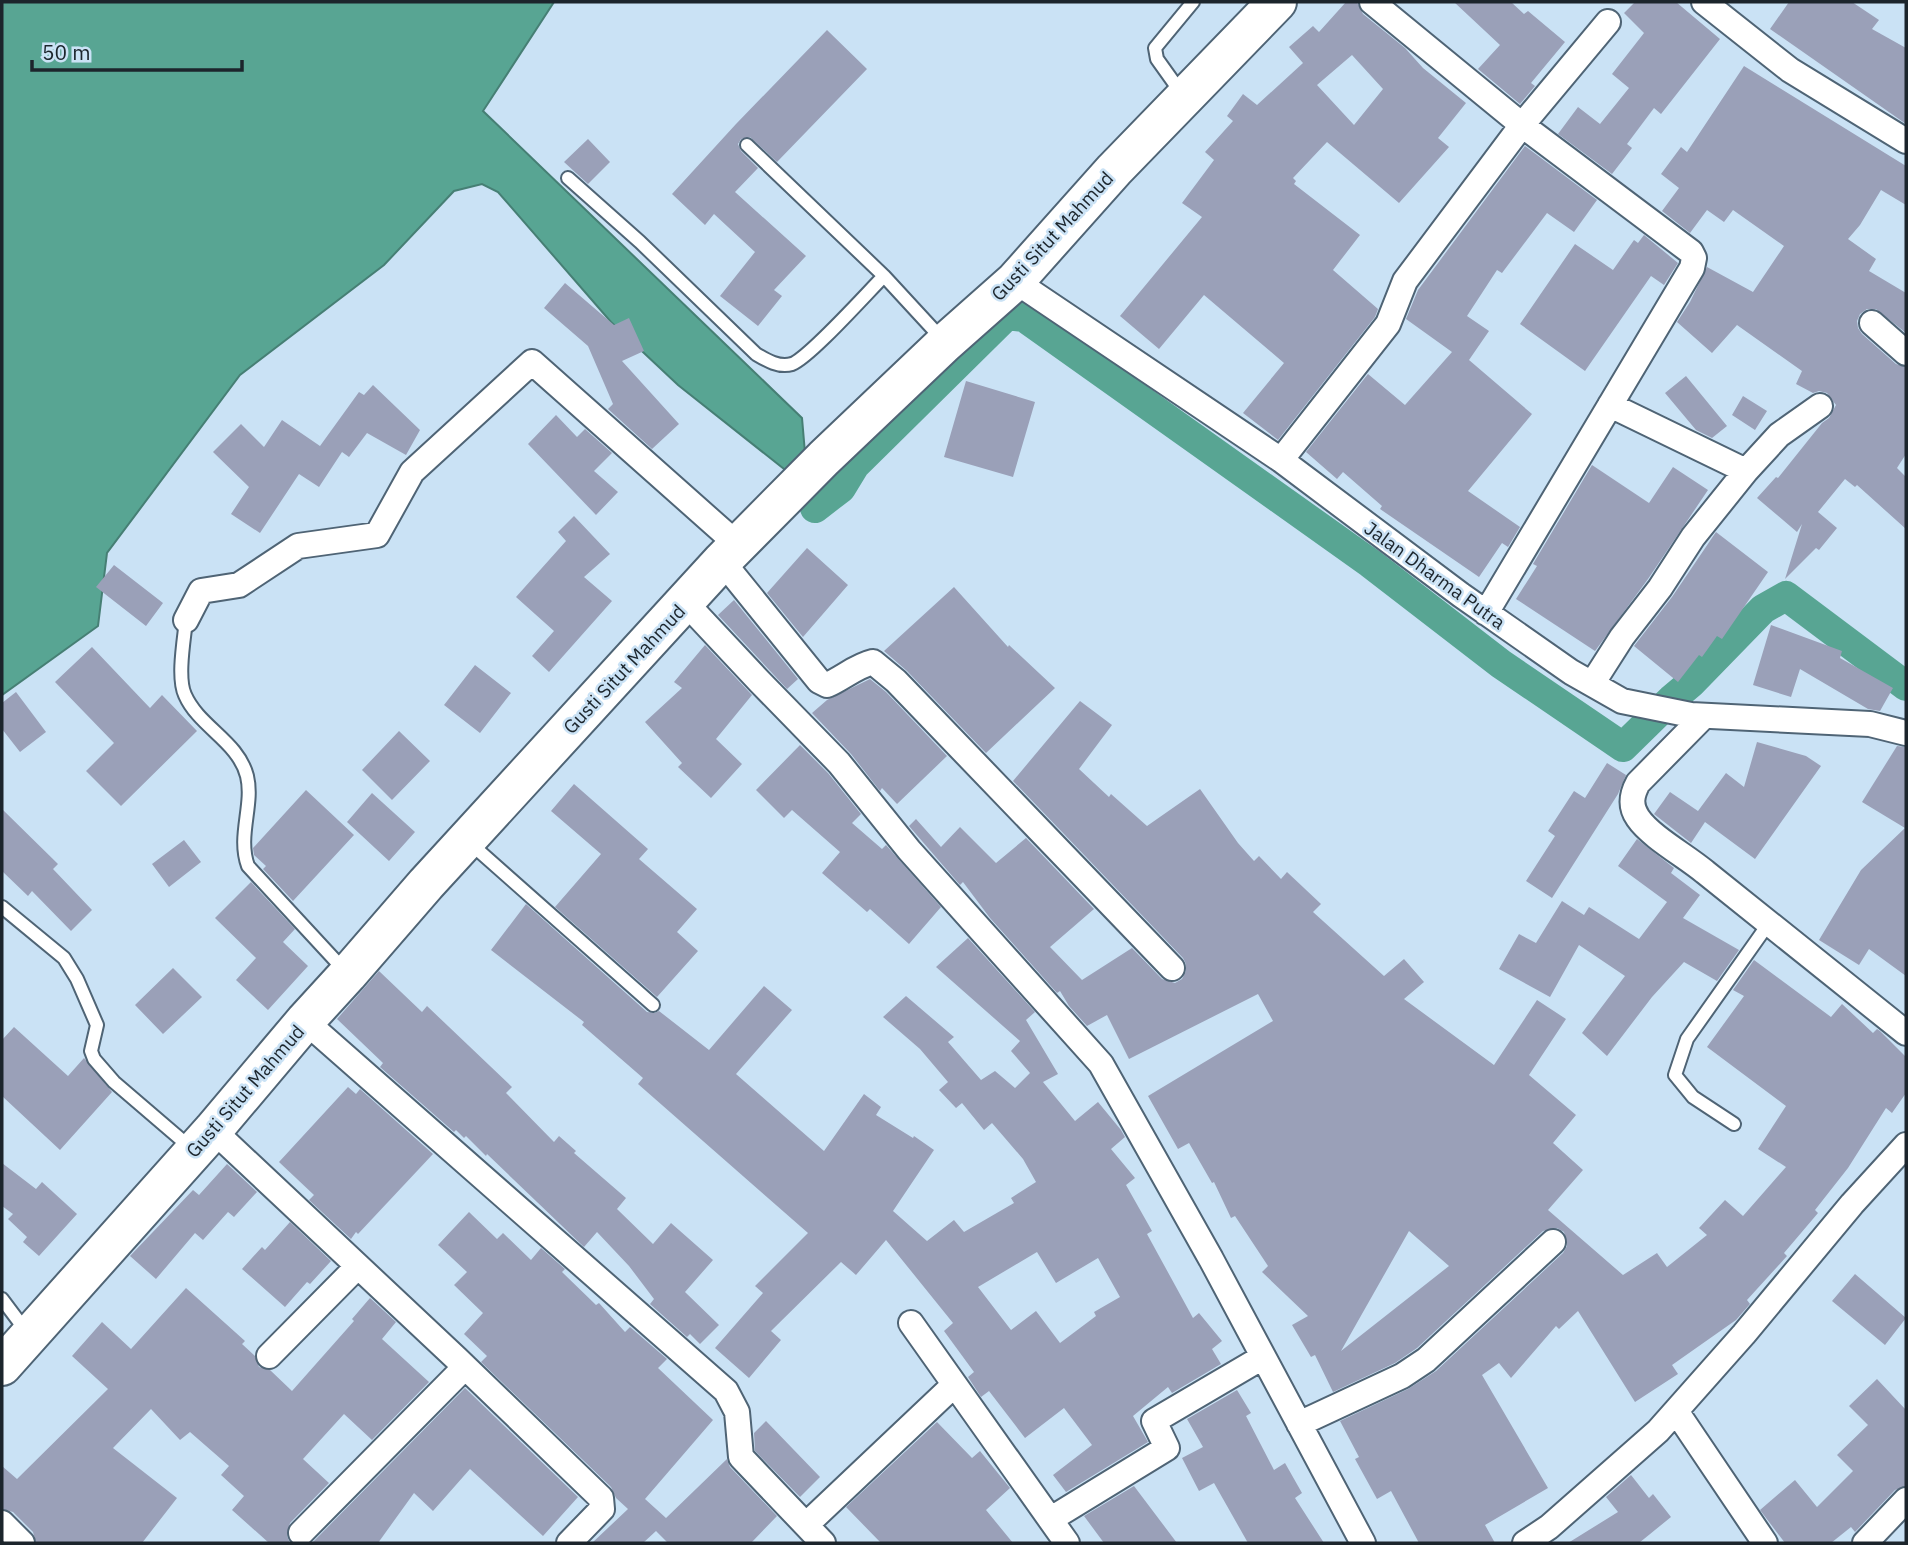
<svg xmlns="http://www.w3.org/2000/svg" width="1908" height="1545" font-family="'IBM Plex Sans',sans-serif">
  <rect width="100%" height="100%" fill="#cae2f5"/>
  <path fill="#58a593" stroke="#467f74" stroke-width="2" d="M2,2H554L483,111L802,418L808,488L678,385L611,322L498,192L482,184L454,191L384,265L240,375L107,553L98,626L2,695Z"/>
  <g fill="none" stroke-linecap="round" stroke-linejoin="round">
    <path stroke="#58a593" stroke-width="30" d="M808,488L815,508L841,488L855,465L1007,315L1024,317L1370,563L1501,664L1623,747L1672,699L1691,683L1763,609L1786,596L1906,686"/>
  </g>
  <path fill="#9aa0b8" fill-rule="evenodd" d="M1346,2H1357L1363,14L1405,48L1423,68L1466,103L1438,138L1449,147L1399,203L1327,142L1293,178L1296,181L1294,184L1360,235L1333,270L1378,309L1375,317L1278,440L1243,413L1284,363L1204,295L1159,349L1120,316L1202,217L1182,203L1214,160L1205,152L1233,121L1227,116L1243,94L1257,105L1303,63L1289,47L1313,26L1319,32ZM1352,55L1383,89L1354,125L1317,85Z
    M1454,2H1511L1524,14L1528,11L1565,42L1531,83L1535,86L1520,104L1478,69L1500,45Z
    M1635,2H1676L1720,39L1661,114L1654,108L1627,144L1632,148L1612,174L1558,134L1578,107L1600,124L1629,88L1612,74L1644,33L1624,13Z
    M1789,2H1852L1879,20L1872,29L1906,48V124L1770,29Z
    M827,30L867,69L777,162L750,137L741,139L738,144L741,151L758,168L735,192L806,256L774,290L782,296L758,326L720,296L755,252L714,214L705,225L672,194L736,124Z
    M1744,66L1906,166V205L1881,190L1860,225L1848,239L1876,259L1869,271L1906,293V333L1876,309H1867L1860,314L1857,321L1858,328L1862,334L1896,364L1906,367V454L1897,468L1906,477V529L1857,485L1855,487L1845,479L1818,512L1837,528L1819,550L1816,548L1785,579L1802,524L1797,532L1757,498L1776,477L1778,478L1822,423L1829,418L1836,405L1827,393L1819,391L1813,393L1796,384L1802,371L1737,325L1712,353L1677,322L1690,302L1707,267L1753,292L1784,246L1733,210L1724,222L1707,210L1690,233L1662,211L1679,188L1661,174L1681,147L1687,152Z
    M588,139L610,162L588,184L564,162Z
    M1525,146L1597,200L1574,232L1547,213L1502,273L1497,270L1467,316L1489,331L1469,360L1532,414L1468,491L1520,527L1508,547L1502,543L1479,577L1380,509L1382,506L1343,472L1337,479L1306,452L1368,374L1405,405L1452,352L1406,319L1418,290Z
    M1644,235L1678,263L1664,285L1651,276L1585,371L1520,324L1575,244L1613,270L1634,240L1638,243Z
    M565,283L614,325L629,318L644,351L622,361L679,424L652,449L608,409L613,404L588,346L544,308Z
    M1686,376L1727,426L1712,438L1696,430L1665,393Z
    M966,381L1035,402L1013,477L944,457Z
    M373,385L420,430L406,455L367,433L349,457L342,452L319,487L299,474L260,533L231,514L249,487L213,452L241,424L264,447L282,420L320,446L359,392L364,395Z
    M1743,396L1767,411L1755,430L1732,415Z
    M556,415L577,437L585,429L612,453L594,471L618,492L596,515L528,444Z
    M1592,465L1649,503L1673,467L1708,490L1648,579L1595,651L1516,599L1537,566L1533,564Z
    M574,516L610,554L584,577L612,601L549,672L532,656L554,631L516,597L566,541L558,532Z
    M1716,532L1768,572L1722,639L1717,636L1702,657L1699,655L1678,682L1634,646L1672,597Z
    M807,548L848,585L803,637L767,593Z
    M114,565L163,603L146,626L96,587Z
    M954,587L1008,647L1009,645L1055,688L986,753L907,671L884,651Z
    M734,600L798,679L787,689L718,615Z
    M1771,625L1842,651L1840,658L1893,688L1880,711L1868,709L1800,669L1791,697L1753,685Z
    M705,645L752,695L716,739L742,764L711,798L678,767L682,763L645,722L682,688L674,682Z
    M92,647L150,708L162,695L197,731L121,806L86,771L114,743L55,682Z
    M475,665L511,693L480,733L444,705Z
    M870,679L886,692L947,756L897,804L882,788L880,791L851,754L812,713L827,700Z
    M16,692L46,732L20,752L2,729V703Z
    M1080,701L1112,725L1079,769L1109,797L1111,794L1147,826L1200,789L1238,843L1254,861L1259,856L1281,879L1287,872L1321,904L1313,912L1384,976L1404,959L1424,982L1404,999L1494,1065L1537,1000L1566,1019L1529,1075L1576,1115L1553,1143L1583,1170L1548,1210L1623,1275L1657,1253L1667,1267L1707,1235L1699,1228L1725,1200L1743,1216L1786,1167L1758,1149L1786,1106L1707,1047L1744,996L1733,990L1754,960L1831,1017L1842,1004L1873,1033L1877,1029L1880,1031L1906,1057V1093L1892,1113L1886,1108L1848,1168L1815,1210L1818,1213L1784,1253L1787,1256L1747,1300L1750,1304L1736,1320L1672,1365L1678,1374L1635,1402L1578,1311L1559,1329L1556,1326L1511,1378L1499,1363L1482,1375L1548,1488L1485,1525L1495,1543H1419L1391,1491L1377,1499L1355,1459L1359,1457L1340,1421L1408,1389L1436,1371L1563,1253L1567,1246L1564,1232L1557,1228L1543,1231L1417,1348L1395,1363L1333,1392L1315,1355L1311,1357L1292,1325L1308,1316L1262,1272L1268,1266L1235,1216L1231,1218L1214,1182L1212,1183L1189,1143L1178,1149L1148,1096L1273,1021L1258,994L1129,1059L1107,1015L1087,1026L1069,1006L1060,991L1057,993L990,918L963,882L960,885L909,826L916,819L941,847L960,827L996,863L1026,838L1094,909L1050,947L1082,980L1132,948L1162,979L1175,983L1182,979L1186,971V964L1183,958L1013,781ZM1409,1231L1449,1266L1341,1351Z
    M399,731L430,761L392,800L362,770Z
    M1757,742L1806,756L1821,766L1755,859L1705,822L1691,843L1654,814L1670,792L1698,811L1726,773L1744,787Z
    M800,745L828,773L861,814L852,823L882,849L886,845L941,907L909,944L870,909L867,912L822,873L840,852L792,810L784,818L756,790Z
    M1897,746L1906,747V976L1869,949L1859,965L1819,940L1861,870L1905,828L1862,802Z
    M1607,763L1626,775L1618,794L1552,898L1526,881L1555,836L1548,831L1574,791L1585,798Z
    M574,784L648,849L639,859L697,909L677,932L698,951L657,997L555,907L601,854L551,811Z
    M306,790L354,835L293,901L263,869L266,866L254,855L253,848Z
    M372,793L415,832L389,861L347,822Z
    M2,809L58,864L53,869L92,910L71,931L32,891L28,896L2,871Z
    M1637,839L1674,868L1671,873L1700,895L1683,918L1739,950L1717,981L1684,962L1652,997L1607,1056L1582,1033L1625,976L1579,945L1550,997L1499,969L1519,934L1536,943L1562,901L1584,915L1589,907L1639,939L1667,902L1618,866Z
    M184,840L201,862L169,887L152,864Z
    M251,882L295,929L283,942L308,966L268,1010L236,980L256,958L215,918Z
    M526,904L647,1012L655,1013L659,1011L709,1050L764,986L792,1010L736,1074L824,1151L864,1094L881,1107L876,1115L913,1138L914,1136L934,1150L893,1211L927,1241L954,1220L964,1232L1014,1203L1011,1198L1036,1182L1023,1159L992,1123L984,1130L962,1103L956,1108L939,1090L948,1082L920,1049L883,1017L906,996L954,1037L948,1042L981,1080L995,1071L1015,1088L1030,1073L1011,1051L1020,1041L936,967L968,938L1035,1012L1026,1020L1058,1074L1043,1082L1075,1121L1098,1102L1121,1130L1125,1137L1111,1149L1135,1178L1126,1185L1152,1231L1147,1234L1193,1318L1199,1313L1222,1341L1212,1349L1221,1364L1172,1393L1168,1387L1133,1416L1148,1442L1066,1492L1053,1475L1092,1445L1064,1408L1025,1438L989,1391L981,1397L968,1377L974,1372L944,1331L953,1323L886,1240L856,1275L841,1262L771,1331L781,1340L749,1378L715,1348L763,1293L755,1286L808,1233L638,1084L643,1078L582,1025L584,1022L491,950ZM1037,1252L1056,1283L1098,1258L1120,1297L1094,1312L1096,1316L1060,1343L1036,1311L1011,1330L978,1287Z
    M173,968L202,997L163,1034L135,1005Z
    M379,971L422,1012L427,1006L512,1087L506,1093L554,1142L559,1136L576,1151L574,1153L626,1198L617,1209L653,1244L671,1223L713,1260L685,1292L719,1325L700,1344L690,1334L687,1337L650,1304L654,1299L629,1266L597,1232L584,1247L487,1154L486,1156L466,1136L464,1138L456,1130L454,1132L380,1067L383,1063L337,1019Z
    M14,1027L68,1076L84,1058L112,1092L60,1150L2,1096V1040Z
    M348,1087L356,1094L360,1089L433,1154L358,1234L356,1232L351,1239L309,1200L314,1195L279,1162Z
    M2,1163L36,1189L42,1182L77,1214L39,1256L23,1242L27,1237L8,1219L13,1214L2,1206Z
    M227,1164L257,1192L234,1217L228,1212L203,1240L195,1233L156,1279L130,1256L193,1190L199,1195Z
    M469,1212L497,1239L503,1233L531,1260L541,1248L565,1269L562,1272L596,1305L599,1303L625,1332L630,1327L667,1359L658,1368L713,1420L645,1499L666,1518L727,1459L730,1467L777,1516L751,1543H668L656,1531L643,1543H592L628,1509L616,1498L611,1487L481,1362L487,1356L464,1334L483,1313L454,1285L467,1272L438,1245Z
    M290,1222L331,1261L310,1284L307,1282L285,1307L242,1269L262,1247L265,1250Z
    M1855,1274L1906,1318L1885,1345L1832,1301Z
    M186,1288L245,1341L242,1344L255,1356L259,1367L270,1370L292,1391L354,1321L352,1319L370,1298L396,1322L382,1339L429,1382L372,1440L344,1414L303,1459L329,1483L290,1523L287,1536L290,1543H269L232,1510L244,1496L221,1475L229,1466L190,1432L180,1440L151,1409L113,1448L177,1498L142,1543H36L33,1532L13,1512L2,1509V1466L17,1479L108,1389L72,1356L102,1322L131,1349Z
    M1877,1379L1906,1410V1486L1895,1490L1855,1532L1851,1527L1831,1543H1785L1760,1510L1795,1480L1817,1507L1853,1471L1837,1455L1868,1425L1849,1406Z
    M465,1388L578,1497L543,1536L470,1469L433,1511L414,1493L378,1543H312Z
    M1237,1390L1251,1413L1246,1416L1274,1470L1285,1463L1302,1493L1295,1498L1324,1543H1248L1214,1483L1199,1491L1182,1458L1203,1447L1187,1419Z
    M766,1421L820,1477L800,1497L755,1451L754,1433Z
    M937,1422L972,1458L980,1451L1010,1488L986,1510L1013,1543H881L846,1507Z
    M1631,1475L1649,1498L1653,1494L1671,1517L1639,1543H1568L1618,1512L1606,1497Z
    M1134,1486L1177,1543H1104L1084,1516Z"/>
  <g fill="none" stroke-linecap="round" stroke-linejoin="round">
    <g stroke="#4f6475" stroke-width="16">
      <path id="service" d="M1182,94L1157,59L1155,48L1193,2
        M747,145L884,276L943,340
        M568,178L640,242L756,354C766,360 779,368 792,364C810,357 867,293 884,276
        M186,620C184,640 177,678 185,695C199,727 238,741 247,776C254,805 237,836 248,866L346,972
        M470,843L653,1005
        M2,907L64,958L77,979L97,1025L91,1051L94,1059L114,1082L191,1148
        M1734,1124L1693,1097L1675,1075L1687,1039L1769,923
        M2,1299L26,1331"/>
    </g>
    <g stroke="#4f6475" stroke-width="28">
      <path id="minor" d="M1372,2L1522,125L1691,252L1694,258L1692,268L1486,613
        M1704,2L1790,70L1906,141
        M1015,281L1281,460L1461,595L1571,672L1622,701L1691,715L1870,724L1906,733
        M1872,323L1906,353
        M1610,405L1746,471L1779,435L1820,406
        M1281,460L1388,324L1405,281L1522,125L1608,22
        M722,561L819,681L827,685C843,678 856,666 873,662L896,681L1172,968
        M685,602L759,681L839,763L909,850L1101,1064L1211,1259L1363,1543
        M186,620L201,591L239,585L298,546L377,535L412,472L532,362L738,545
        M1592,684L1622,637L1660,588L1693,537L1746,471
        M1704,716L1638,783C1632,794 1629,805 1638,818C1651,837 1686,856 1705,872C1772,925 1839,979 1906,1033
        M305,1021L726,1391L737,1412L741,1457L823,1543
        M213,1130L457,1359L601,1498L602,1509L569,1543
        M911,1323L1067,1543
        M269,1356L358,1266
        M1676,1411L1765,1543
        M1299,1424L1402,1376L1426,1360L1553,1242
        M1051,1519L1167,1448L1154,1421L1263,1357
        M2,1523L22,1543
        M806,1525L954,1385
        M301,1533L465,1367
        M1525,1543L1549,1527L1658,1431L1744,1334L1852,1204L1906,1145
        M1865,1543L1906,1500"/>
    </g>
    <g stroke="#4f6475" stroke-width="42">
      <path id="trunk" d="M2,1366L213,1130L305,1021L348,974L426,884L722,561L824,458L945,343L1015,281L1114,170L1277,2"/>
    </g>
    <use href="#service" stroke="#fff" stroke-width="12"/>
    <use href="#minor" stroke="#fff" stroke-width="24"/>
    <use href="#trunk" stroke="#fff" stroke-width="38"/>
  </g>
  <g text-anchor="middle" stroke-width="5" stroke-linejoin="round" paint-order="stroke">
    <g font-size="19" fill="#1c252c" stroke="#cae2f5">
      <text transform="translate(1052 236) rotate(-47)" y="7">Gusti Situt Mahmud</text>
      <text transform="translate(1435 575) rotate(36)" y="7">Jalan Dharma Putra</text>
      <text transform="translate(624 669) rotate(-47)" y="7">Gusti Situt Mahmud</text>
      <text transform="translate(245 1091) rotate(-49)" y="7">Gusti Situt Mahmud</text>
    </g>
  </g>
  <rect width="1908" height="1545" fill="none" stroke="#1c252c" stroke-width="7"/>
  <path d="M32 60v10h210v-10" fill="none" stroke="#1c252c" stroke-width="3.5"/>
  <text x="42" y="60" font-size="21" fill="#1c252c" stroke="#cae2f5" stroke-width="5" paint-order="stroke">50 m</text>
</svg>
